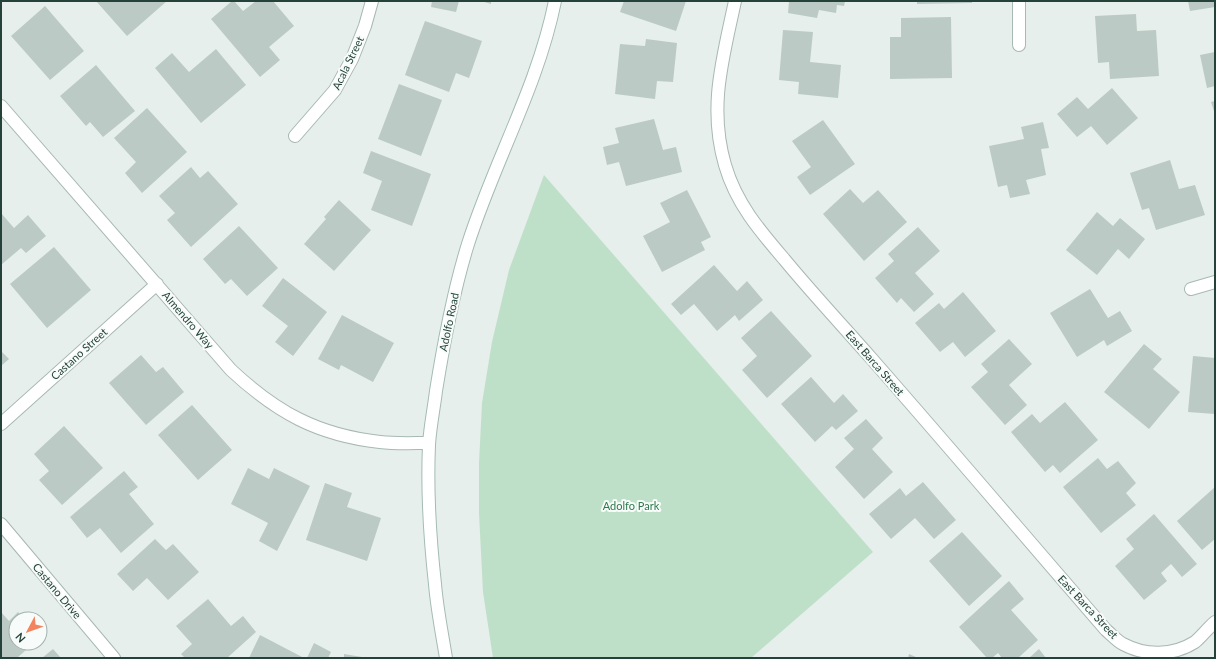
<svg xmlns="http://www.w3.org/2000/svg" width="1216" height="659" font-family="Lato,sans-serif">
  <rect width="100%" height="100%" fill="#e6efeb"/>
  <path fill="#bfe0c8" d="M544,175L873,552L751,658H493L483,592L479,513V463L482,403L492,342L509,270Z"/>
  <path fill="#bbcac4" d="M96,1H167L127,36Z
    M232,1H234L243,11L256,1H273L294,26L269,47L280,60L260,77L211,19Z
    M432,1H459L456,12L431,7Z
    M481,1H491V4Z
    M624,1H686L676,31L620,12Z
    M789,1H845L844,6L837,5L836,13L819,10L817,18L788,13Z
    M917,1H972V3L917,4Z
    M1188,1H1215V7L1190,11Z
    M45,6L84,51L50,80L11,36Z
    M1136,14L1137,31L1156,30L1159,76L1110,79L1109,62L1098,63L1095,16Z
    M951,17L952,78L890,79V37H901V18Z
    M425,21L482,41L469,78L456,73L449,92L405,75Z
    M783,30L813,32L810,62L841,65L838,98L798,94L799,82L779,80Z
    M646,39L677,43L673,82L657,81L655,99L615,94L620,44L645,46Z
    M216,49L246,85L201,123L155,68L172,53L189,72Z
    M1215,52V86L1207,88L1200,55Z
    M96,65L135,111L103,137L90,122L86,126L60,96Z
    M399,84L442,100L421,156L378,139Z
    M1112,88L1138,118L1107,145L1091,126L1077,137L1057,114L1077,97L1088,109Z
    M1215,101V114L1211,102Z
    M147,108L187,152L142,193L125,173L136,162L114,138Z
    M654,119L663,150L676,147L682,172L626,186L619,162L607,165L603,147L619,143L615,128Z
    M823,120L855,164L810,195L797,177L811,167L792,141Z
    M1043,122L1049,148L1041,149L1046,175L1026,180L1030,194L1010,198L1007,185L998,187L989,146L1024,139L1021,127Z
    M371,151L431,174L412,226L371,210L382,181L363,173Z
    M1170,160L1179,189L1195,185L1205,215L1156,230L1149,208L1142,210L1130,173Z
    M191,167L200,178L208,171L238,204L191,247L167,220L175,213L159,196Z
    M850,189L863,203L878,190L907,222L864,261L823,214Z
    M687,190L711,237L701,242L705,250L662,272L643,236L670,222L660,203Z
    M339,200L371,230L334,271L304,244L326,219L324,217Z
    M1097,212L1113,226L1120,218L1145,239L1129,259L1118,249L1097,275L1066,250Z
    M1,213L14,228L28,215L46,236L26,253L21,248L1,265Z
    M239,226L278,268L247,296L231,279L225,284L203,259Z
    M918,227L940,251L915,273L934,294L914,312L901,298L897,303L875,278L894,261L888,254Z
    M54,247L91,290L47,328L10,284Z
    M714,265L737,291L747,281L763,300L739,321L735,315L717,331L694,304L681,315L671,304Z
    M283,278L327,312L293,356L275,342L288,326L262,306Z
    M1090,289L1108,318L1120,311L1132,331L1107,346L1104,340L1077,357L1050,313Z
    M963,292L996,331L965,357L953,342L940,352L915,323L939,303L944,309Z
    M771,311L812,356L767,398L742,370L757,356L741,338Z
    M342,315L394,343L373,382L341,365L339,370L318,359Z
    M1009,339L1032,364L1009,385L1027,405L1005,425L971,387L988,372L981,364Z
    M1144,344L1162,359L1153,369L1180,392L1149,429L1104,392Z
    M1,351L9,359L1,366Z
    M141,355L156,372L163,367L184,392L146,425L109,383Z
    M1193,356L1215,358V414L1188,412Z
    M811,377L834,403L843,394L858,411L836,430L832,426L815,442L781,404Z
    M1065,402L1098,440L1060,473L1053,465L1045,472L1011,432L1032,414L1040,423Z
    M192,405L232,450L198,480L158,435Z
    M866,419L883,438L872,449L893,472L864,499L835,467L854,449L844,438Z
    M64,426L103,468L62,505L39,480L49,471L34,454Z
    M1098,458L1107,469L1118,461L1136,483L1126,493L1136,505L1101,533L1063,487Z
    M248,468L269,479L274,468L310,486L277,551L259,541L268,523L231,504Z
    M124,471L138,487L129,494L154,524L121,553L100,528L87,538L70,517Z
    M923,482L956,520L934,539L915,518L891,539L869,514L900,488L906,496Z
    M325,483L352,493L347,507L381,518L367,561L306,540Z
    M1215,487V539L1202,550L1177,521Z
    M1154,514L1197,564L1182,577L1171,564L1161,573L1167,581L1144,600L1115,566L1134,549L1126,539Z
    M962,532L1002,576L969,606L929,561Z
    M155,539L166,550L173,544L199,572L168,600L147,578L133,591L117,574Z
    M1009,581L1024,599L1011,610L1038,640L1018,658H1002L998,653L992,658H987L959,627Z
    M208,599L231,626L243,616L256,632L227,658H185L181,654L192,644L176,626Z
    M1,612L9,621L18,612L25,619H16V643H34L17,658H1Z
    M260,635L304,658H249Z
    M314,643L331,652L328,658H307Z
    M53,649L61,658H42Z
    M1039,649L1046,658H1029Z
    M344,654L362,657L361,658H344Z
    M909,654L918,658H908Z"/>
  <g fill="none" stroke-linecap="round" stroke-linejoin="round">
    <g stroke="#a8b8b2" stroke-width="14">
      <path id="minor" d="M735,1C723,58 708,107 725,165C736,203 759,230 784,259C812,293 842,325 871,358C950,448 1028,540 1106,630C1112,635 1117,641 1123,644C1145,656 1173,656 1195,642C1202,636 1208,628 1215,622
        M1019,1V45
        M1,106L231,370C276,412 317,435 380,442C396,444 413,443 429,443
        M295,136L335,90L352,59L365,26L372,1
        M1191,289L1215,282
        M1,424L157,284
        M1,524L114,658"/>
    </g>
    <g stroke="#a4bbb3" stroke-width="14">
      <path id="secondary" d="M446,658C442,633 437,609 435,584C430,539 427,490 429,445C430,427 434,408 436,391C444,341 453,292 468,244C494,162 538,86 555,1"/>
    </g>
    <use href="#minor" stroke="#fff" stroke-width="12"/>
    <use href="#secondary" stroke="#fff" stroke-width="12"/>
  </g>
  <g text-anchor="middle" stroke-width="4" stroke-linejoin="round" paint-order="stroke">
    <g font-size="11" fill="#24423a" stroke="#f7fbf9">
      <text transform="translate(348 63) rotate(-64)" y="4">Acala Street</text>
      <text transform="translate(188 320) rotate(49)" y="4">Almendro Way</text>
      <text transform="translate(449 322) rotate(-78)" y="4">Adolfo Road</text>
      <text transform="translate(79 354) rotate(-42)" y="4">Castano Street</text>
      <text transform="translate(875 363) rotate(49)" y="4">East Barca Street</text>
      <text transform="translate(57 591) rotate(50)" y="4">Castano Drive</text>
      <text transform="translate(1088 607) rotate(47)" y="4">East Barca Street</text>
    </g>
    <g font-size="11" fill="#2d7a4b" stroke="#f7fbf9">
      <text x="631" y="510">Adolfo Park</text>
    </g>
  </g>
  <rect width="1216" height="659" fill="none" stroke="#24423a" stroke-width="4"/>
  <g transform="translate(28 631) rotate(229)"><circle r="19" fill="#f7fbf9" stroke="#a3b1ad"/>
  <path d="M0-3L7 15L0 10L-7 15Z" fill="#f4845f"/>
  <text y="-6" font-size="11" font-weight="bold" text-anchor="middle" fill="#24423a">N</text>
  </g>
</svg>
